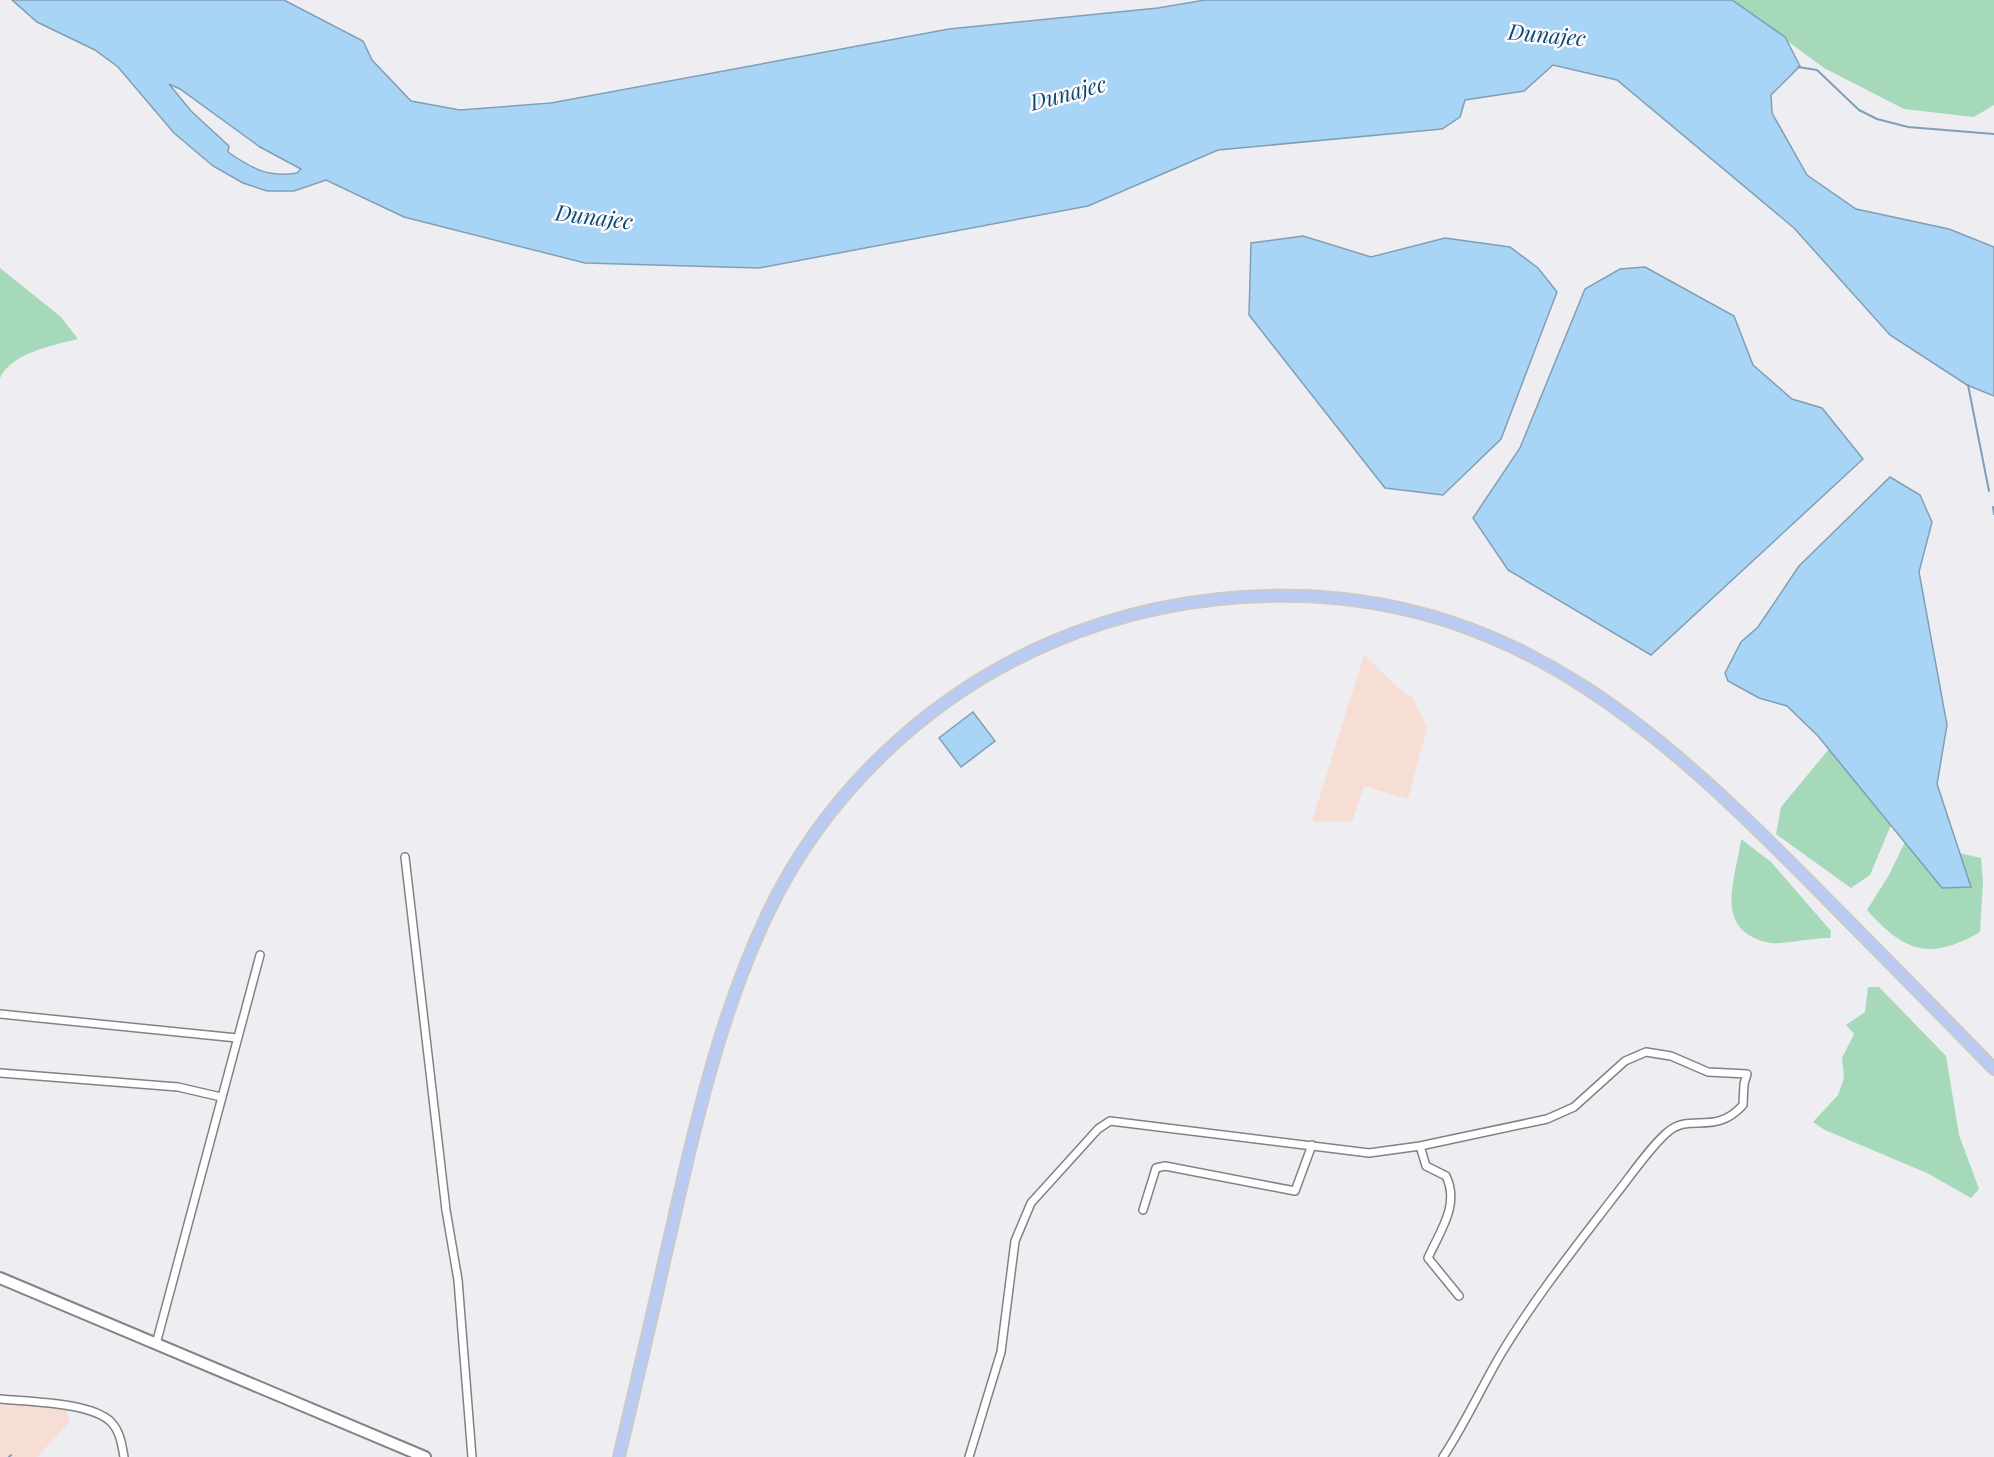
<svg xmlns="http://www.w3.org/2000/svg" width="1994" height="1457" font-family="'Playfair Display',serif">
  <rect width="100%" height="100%" fill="#eeedf1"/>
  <path fill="#f6ded4" d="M1364,655L1406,695H1411L1427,728L1408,799L1364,786L1352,822L1312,821Z
    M0,1403L66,1409L70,1422L37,1457H0Z"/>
  <path fill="#a5d9b9" d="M1732,0H1994V105L1974,117L1904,109L1824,68Z
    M0,268L61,317L78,339C54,345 11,353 0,378Z
    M1829,749L1891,825L1870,875L1851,888L1776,834L1781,807Z
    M1741,839L1771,862L1831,931L1830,938C1816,937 1778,945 1770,943C1711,930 1736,880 1741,839Z
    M1905,842L1943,888L1971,887L1959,853L1981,858L1983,882L1980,932C1930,961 1904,952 1867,910L1889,875Z
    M1868,987H1879L1946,1056L1959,1135L1979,1189L1971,1198L1927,1173L1825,1130L1813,1122L1838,1095L1844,1078L1842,1058L1854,1034L1846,1025L1865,1012Z"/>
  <path fill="#a8d5f5" stroke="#809fb6" stroke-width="1.5" fill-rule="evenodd" d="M12,0H284L363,41L372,60L411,101L460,110L551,103L949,29L1158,8L1205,0H1732L1785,37L1800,66L1771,95L1772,113L1807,175L1856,209L1949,229L1994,247V396L1967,385L1890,335L1794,228L1617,80L1553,65L1524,91L1465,100L1460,117L1442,129L1218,150L1088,206L759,268L585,263L404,217L326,180L294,191H267L243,183L213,166L174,133L118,67L95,50L37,22ZM169,84L180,89L260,147L301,169L297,173C268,178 251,168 228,152L229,146L191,111Z
    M1303,236L1371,257L1445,238L1510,247L1538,268L1557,292L1501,439L1443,495L1385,488L1249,315L1251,243Z
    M1645,267L1734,316L1753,365L1792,399L1822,408L1863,459L1651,655L1508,570L1473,518L1520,448L1585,289L1620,269Z
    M1890,477L1920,495L1932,522L1919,572L1947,725L1937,784L1971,887L1942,888L1818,736L1787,706L1759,698L1728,681L1725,673L1741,642L1758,627L1799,566Z
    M973,712L995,741L961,767L939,738Z"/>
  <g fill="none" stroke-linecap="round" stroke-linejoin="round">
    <path stroke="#809fb6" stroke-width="2" d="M1798,67L1817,70L1859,110L1877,119L1908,127L1994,134
      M1968,385L1989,491
      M1993,507L1994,514
      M9,1457L11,1455"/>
    <g stroke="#838185" stroke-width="10">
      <path id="street" d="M405,857L446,1210L458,1280L472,1457
        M0,1014L237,1038
        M0,1073L178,1087L221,1097
        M1420,1146L1426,1166L1446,1176C1460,1205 1440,1231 1428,1258L1459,1296
        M1143,1210L1156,1168L1165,1166L1295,1191L1312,1145
        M156,1344L260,955
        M0,1399C28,1402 91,1402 111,1422C120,1431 122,1445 124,1457
        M969,1457L1001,1352L1015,1241L1031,1203L1098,1129L1110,1121L1369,1153L1420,1146L1547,1119L1574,1107L1625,1061L1646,1052L1671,1056L1708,1072L1747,1074L1744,1084L1743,1105C1715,1136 1691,1113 1669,1131C1651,1145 1628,1180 1613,1198C1574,1249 1534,1299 1501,1354C1481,1388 1465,1424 1443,1457"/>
    </g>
    <g stroke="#838185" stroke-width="14">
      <path id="secondary" d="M0,1278L425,1457"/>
    </g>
    <g stroke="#cacaca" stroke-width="14">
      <path id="primary" d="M619,1457C640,1369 660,1280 680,1192C702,1096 726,1001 768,913C825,793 929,695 1050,643C1131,608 1216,593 1305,596C1524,605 1664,735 1810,882C1871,944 1933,1006 1994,1069"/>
    </g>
    <use href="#street" stroke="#fff" stroke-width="7"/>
    <use href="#secondary" stroke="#fff" stroke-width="10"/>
    <use href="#primary" stroke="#b9cbf3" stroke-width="10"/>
  </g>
  <g text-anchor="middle" stroke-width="5" stroke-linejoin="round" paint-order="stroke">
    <g font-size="22" font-style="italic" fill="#0a496c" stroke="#fcfafe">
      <text transform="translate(1547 35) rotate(5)" y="8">Dunajec</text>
      <text transform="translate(1068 93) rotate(-15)" y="8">Dunajec</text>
      <text transform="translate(594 217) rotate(7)" y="8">Dunajec</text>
    </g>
  </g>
</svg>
